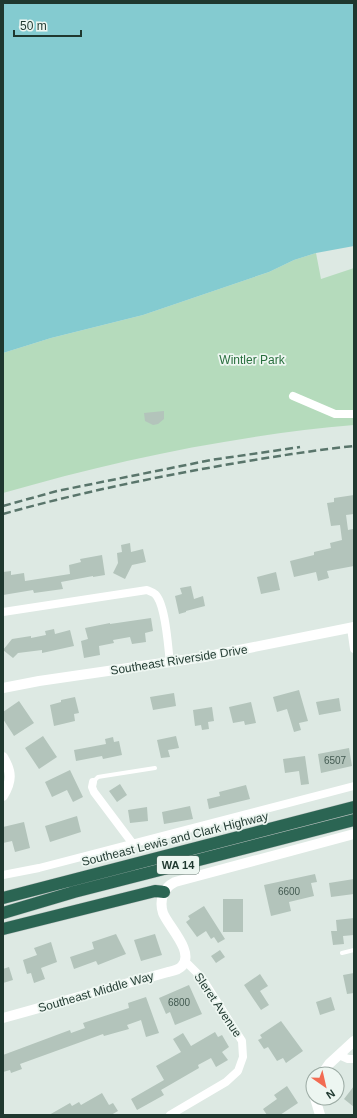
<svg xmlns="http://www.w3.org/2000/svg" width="357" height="1118" font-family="Arial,sans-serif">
  <rect width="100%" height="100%" fill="#dde9e3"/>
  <path fill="#b5dbbc" d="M316,253L321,279L354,268V425C237,435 116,460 3,493V353L51,338L143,315L269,272L294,260Z"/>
  <path fill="#84cbd0" d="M3,3H354V246L316,253L294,260L269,272L143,315L51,338L3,353Z"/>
  <path fill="#b3c4bb" d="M164,411V419L158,424L153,425L145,421L144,413Z
    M354,495V514L346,515L348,530L353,529L354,538V566L327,571L329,578L318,581L316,572L294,577L290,561L314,555V552L331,548L330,543L342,540L340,525L331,526L327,503L334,502V498Z
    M130,543L131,552L143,549L146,562L132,565L125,579L113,573L118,563L117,553L122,552L121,545Z
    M102,555L105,575L93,577V576L61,582L63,589L34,593L33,590L3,595V572L11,571V575L24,573L25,581L70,574L69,565L81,562L80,559Z
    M276,572L280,590L261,594L257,577Z
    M191,586L194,599L203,596L205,606L186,611V612L179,614L175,596L182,594L180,588Z
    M151,618L153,631L145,633L146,642L132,644L130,637L113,640L114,643L99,646L100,655L84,658L81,641L88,639L85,628L110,623V624Z
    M54,629L55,634L70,630L74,646L42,653V650L18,653L13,658L3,650L12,639L31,636V638L46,635L45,631Z
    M299,690L308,721L299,723L301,730L294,732L287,709L277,712L273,697Z
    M174,693L176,706L153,710L150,697Z
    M75,697L79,713L74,714L75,721L54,726L50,705L61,702V700Z
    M339,698L341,711L319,715L316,702Z
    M19,701L34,723L14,736L3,719V712Z
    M251,702L256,723L245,725L244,721L233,723L229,707Z
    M212,707L214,721L208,722L209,729L202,730L201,725L195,726L193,710Z
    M43,736L57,757L39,769L25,748Z
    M176,736L179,748L168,750L170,757L161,758L157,740Z
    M113,737L114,742L119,741L122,755L103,759L102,756L76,761L74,750L106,744L105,739Z
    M349,748L352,766L321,773L318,754Z
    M305,756L309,784L301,785L299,771L285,773L283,759Z
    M70,770L83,797L73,802L67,790L52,797L45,782Z
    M120,784L127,795L117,802L109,791Z
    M246,785L250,799L209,809L207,799L220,796L219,792Z
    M190,806L193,819L164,824L162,812Z
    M147,807L148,821L130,823L128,810Z
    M77,816L81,832L50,842L45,826Z
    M24,822L30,848L15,852L12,841L3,843V827Z
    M315,874L317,882L311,883L314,896L289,902L291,911L271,916L264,885Z
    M354,879V894L331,897L329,883Z
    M223,899H243V932H223Z
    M204,906L225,939L218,943L214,937L211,939L206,931L197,937L186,922L190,919L188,916Z
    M354,918V935L343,936L344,944L333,945L331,931H337L336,920Z
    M116,934L126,954L98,965L96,961L74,969L70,957L94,949L92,942Z
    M155,934L162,955L141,961L134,940Z
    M51,942L57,962L41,968L45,979L34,983L31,973L27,974L23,960L37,955L34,948Z
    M220,950L225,957L216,963L211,956Z
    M9,967L13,980L3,983V969Z
    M354,973V993L347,994L343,975Z
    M260,974L268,986L260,991L269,1005L261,1010L244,985Z
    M189,985L202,1014L175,1025L170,1012L166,1014L159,998Z
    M146,997L159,1033L146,1037L141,1020L127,1025L129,1029L104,1036L103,1034L20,1064L22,1069L11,1073L10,1070L3,1072V1055L70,1030L71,1033L85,1028L83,1023L129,1008L128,1003Z
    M331,997L335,1010L320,1015L316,1002Z
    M281,1021L303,1051L286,1063L283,1058L277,1061L268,1047L264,1049L258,1040L262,1038L260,1035Z
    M215,1032L218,1037L222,1035L229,1047L222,1052L228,1060L216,1067L211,1058L198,1065L199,1068L161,1090L164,1095L137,1110L131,1099L164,1080L156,1066L181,1052L173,1039L183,1033L191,1046Z
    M287,1086L298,1103L280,1115H267L263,1109L277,1099L274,1095Z
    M354,1086V1107L344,1099Z
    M102,1093L109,1105L113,1103L118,1111L111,1115H49L70,1103L72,1106L79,1102L81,1105Z"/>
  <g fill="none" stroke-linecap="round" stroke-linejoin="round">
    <g stroke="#bcc3c1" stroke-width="13">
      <path id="motorway" d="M3,898L354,807
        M3,913L74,892L354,820
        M3,929L155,891L164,892"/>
    </g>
    <path stroke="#fff" stroke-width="4" d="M93,782L98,777L104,776L155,768
      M342,953L354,950"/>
    <path stroke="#fff" stroke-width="8" d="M293,396L335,414H354
      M3,612L147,590C149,591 153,592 155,594C166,604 168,648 170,663
      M351,628L354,649
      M93,782L92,787L94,792L133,844
      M3,875L39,868L354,786
      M339,1055L348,1059H354
      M170,1115L226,1082L238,1071L243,1057L242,1041L202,978L185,961"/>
    <path stroke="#fff" stroke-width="10" d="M3,688L39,681L204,657L354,627
      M3,757C12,772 12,781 3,796
      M3,1018L168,972C173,971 179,970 182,966C195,952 168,926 163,913C161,907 161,901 163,895C165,889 169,885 175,882L354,834
      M322,1074L329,1064L354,1041
      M315,1098L320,1115"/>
    <use href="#motorway" stroke="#2b6553" stroke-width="12"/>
    <path stroke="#59756b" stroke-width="2.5" stroke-dasharray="8 4" stroke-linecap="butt" d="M3,506L57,491L211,460L300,447
      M3,514C74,494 146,479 219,466C265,458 308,451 354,446"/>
  </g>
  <g text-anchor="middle" stroke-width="3.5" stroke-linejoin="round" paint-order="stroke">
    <g font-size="10" fill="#445b52">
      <text x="335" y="764">6507</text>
      <text x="289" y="895">6600</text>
      <text x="179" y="1006">6800</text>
    </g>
    <rect fill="#edf6f1" stroke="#5d7169" stroke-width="1" x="157" y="856" width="42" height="18" rx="3"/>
    <g font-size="11" font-weight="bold" fill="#1f382f">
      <text x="178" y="869">WA 14</text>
    </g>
    <g font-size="12" fill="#296f3e" stroke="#edf6f1">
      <text x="252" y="364">Wintler Park</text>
    </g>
    <g font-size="12" fill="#1f382f" stroke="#edf6f1">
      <text transform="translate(179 660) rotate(-9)" y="4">Southeast Riverside Drive</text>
      <text transform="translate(175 839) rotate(-14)" y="4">Southeast Lewis and Clark Highway</text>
      <text transform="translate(96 992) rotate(-16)" y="4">Southeast Middle Way</text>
      <text transform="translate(218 1005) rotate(56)" y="4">Sleret Avenue</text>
    </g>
  </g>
  <rect width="357" height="1118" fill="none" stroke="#1f382f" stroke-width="8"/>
  <g transform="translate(325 1086) rotate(146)"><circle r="19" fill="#edf6f1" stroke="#9baaa3"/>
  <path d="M0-3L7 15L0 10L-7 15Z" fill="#f26b52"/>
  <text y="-6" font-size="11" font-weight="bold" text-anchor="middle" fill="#1f382f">N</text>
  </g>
  <path d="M14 30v6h67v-6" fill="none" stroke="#1f382f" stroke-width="2"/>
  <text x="20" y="30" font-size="12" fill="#1f382f" stroke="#edf6f1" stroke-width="3" paint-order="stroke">50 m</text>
</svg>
